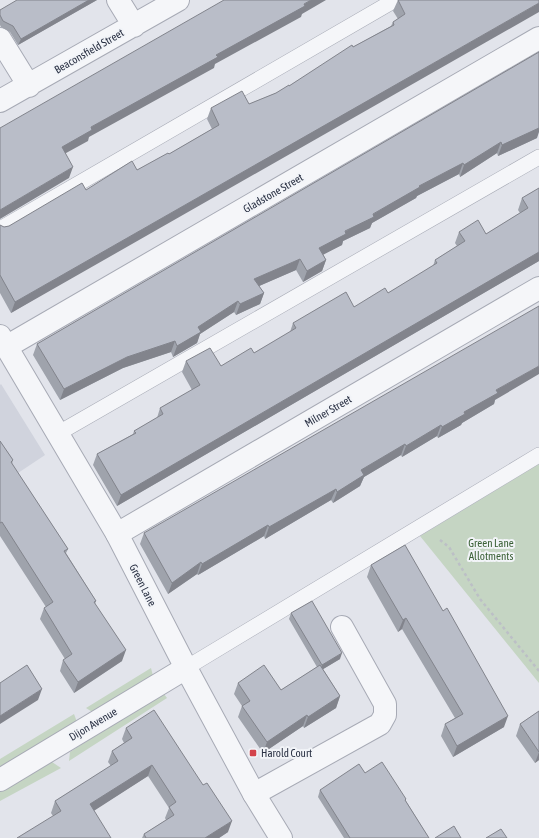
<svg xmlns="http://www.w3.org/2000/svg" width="539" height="838" font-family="'Asap Condensed',sans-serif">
  <rect width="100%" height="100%" fill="#e2e4eb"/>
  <path fill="#d0d3dd" d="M1,384L45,455L0,485V385Z"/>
  <path fill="#c5d5c3" d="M539,464V683L420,536Z
    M151,668L153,676L94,713L86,708Z
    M164,694L167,698L69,761L70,752L157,696Z
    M74,714L77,722L0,768V759Z
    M52,762L61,768L0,801V791Z"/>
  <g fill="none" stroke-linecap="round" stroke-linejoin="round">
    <g stroke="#a7aab5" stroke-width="16">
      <path id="service" d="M0,229L395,0
        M57,434L539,157
        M186,668L539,455"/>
    </g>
    <g stroke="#a7aab5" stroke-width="24">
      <path id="minor" d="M118,0L134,26
        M0,39L29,86
        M0,101L178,0
        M6,347L539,38
        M117,534L539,288
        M0,780L186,668
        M254,794L380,724L385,715V704L342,627"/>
    </g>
    <g stroke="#a7aab5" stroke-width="24">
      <path id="tertiary" d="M0,336L117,534L186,668L254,794L281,838"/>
    </g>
    <path stroke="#bcbfc6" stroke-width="2.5" stroke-dasharray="3 3" stroke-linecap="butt" d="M440,540L449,547L480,599L539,671"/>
    <use href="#service" stroke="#f5f6f9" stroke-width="15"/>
    <use href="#minor" stroke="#f5f6f9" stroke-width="22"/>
    <use href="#tertiary" stroke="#f5f6f9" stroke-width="22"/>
  </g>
  <path fill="#9fa3ac" d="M97,0L18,45L10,32L1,27L0,25V10Z
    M398,0H539L11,313L0,293V225L4,227L9,226L86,190L137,170L169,154L212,129L207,119L211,108L249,104L276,93L289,86L353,47L391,26L393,22L398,19L393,11Z
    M539,52L537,138L498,156L497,153L460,177L459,174L417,196L416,198L372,223L370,228L343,241L342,245L323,254L326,260L322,271L303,282L296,270L259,286L264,293L260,304L236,315L234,312L200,334L197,343L173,357L171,352L123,368L60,400L33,355L37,344Z
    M539,188V261L117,506L93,465L97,454L133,434L134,431L157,418L160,408L192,390L182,372L186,361L221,366L254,353L290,332L293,323L354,307L388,293L433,266L435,260L457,246L455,243L459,232L486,234L520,213L518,210L522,198Z
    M495,400L494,404L462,423L461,425L438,438L437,436L402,457L401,455L364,477L360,486L333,503L331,500L265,539L264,536L198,575L197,574L168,594L140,544L144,533Z
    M0,441L13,460L12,464L68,549L66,553L96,601L95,604L122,661L74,693L60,671L63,660L65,659L40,619L44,608L46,607L0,536Z
    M371,565L504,727L453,757L441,736L445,724L455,718L402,629L398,632L367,577Z
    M291,613L340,659L323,669L340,696L336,708L304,728L303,726L263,753L238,717L242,706L234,694L238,683L281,690L317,667L289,619Z
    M539,711V760L535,763L516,736L520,724Z
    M126,728L228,832L219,838H142L144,834L166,820L165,818L169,808L148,776L94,810L53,816L51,813L55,801L111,766L108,762L112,751L124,743L122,739Z
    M365,773L406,799V801L429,838H344L318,797L320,790Z"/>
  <path fill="#82848c" d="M89,0H97L18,45L21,39Z
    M311,0H326L302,14L301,17L215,64L214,68L89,137L88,141L57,158L62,147L91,127Z
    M539,3V12L11,313L15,302Z
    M539,122V132L537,138L498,156L502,145Z
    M501,142L497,153L460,177L464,165Z
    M463,163L459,174L417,196L416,198L372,223L370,228L343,241L342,245L315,259L319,248L419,186Z
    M73,167L69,178L0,219V210Z
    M539,252V261L117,506L121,495Z
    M300,259L296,270L250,290L254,279Z
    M326,260L322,271L303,282L307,271Z
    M264,293L260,304L236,315L240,304Z
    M238,301L234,312L200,334L197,343L173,357L177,346L198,327Z
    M175,341L171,352L123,368L60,400L64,389L127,357Z
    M539,366V374L495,400L494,404L462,423L461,425L438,438L442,427L496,390Z
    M441,425L437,436L402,457L406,446Z
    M405,444L401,455L364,477L360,486L333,503L337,492L361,470Z
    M336,489L331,500L265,539L269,527Z
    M268,525L264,536L198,575L202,564Z
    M201,562L197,574L168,594L172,583Z
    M406,618L402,629L398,632L403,620Z
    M126,650L122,661L74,693L78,682Z
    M342,653L340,659L320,671L322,665Z
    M42,689L38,700L0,724V716Z
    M340,696L336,708L304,728L308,717Z
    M307,715L303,726L263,753L267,742Z
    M508,716L504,727L453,757L457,746Z
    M539,752V760L535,763Z
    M152,765L148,776L86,816L90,804Z
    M232,821L228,832L219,838H205Z"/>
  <path fill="#b9bdc8" stroke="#82848c" d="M17,0H89L21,39L13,26L3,21L0,15V10Z
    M224,0H311L304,4L305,6L216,55L218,57L91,127L92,130L62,147L73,167L0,210V128Z
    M398,0H539V3L15,302L0,275V225L4,227L9,226L82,183L86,190L132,161L137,170L168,153L169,154L219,125L211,108L242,91L249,104L276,93L289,85V86L352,45L353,47L394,25L393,22L405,14Z
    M539,52V128L502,145L501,142L464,165L463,163L419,186L420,187L373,214L374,217L345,231L346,234L319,248L326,260L307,271L300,259L254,279L264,293L240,304L238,301L198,327L201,332L177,346L175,341L127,357L64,389L37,344Z
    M539,188V252L121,495L97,454L136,433L134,431L163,414L160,408L200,385L186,361L210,348L221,366L251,348L254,353L296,328L293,323L346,292L354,307L385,288L388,293L437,263L435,260L465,241L459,232L478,220L486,234L528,208L522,198Z
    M539,306V366L496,390L498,393L464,412L465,414L442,427L441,425L406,446L405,444L361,470L364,475L337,492L336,489L269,527L268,525L202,564L201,562L172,583L144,533Z
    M0,441L13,460L11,462L68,549L64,551L96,601L94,602L126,650L78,682L63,660L72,654L44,608L53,602L2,522L0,523Z
    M405,545L443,611L447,608L508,716L457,746L445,724L463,714L406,618L403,620L371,565Z
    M312,601L342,653L322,665L291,613Z
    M27,665L42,689L0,716V683Z
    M264,665L281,690L320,665L340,696L308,717L307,715L267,742L242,706L250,701L238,683Z
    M154,710L203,785L207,783L232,821L205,838H146L144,834L174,815L169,807L176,802L152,765L90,804L111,838H17L61,811L55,801L118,761L112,751L132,738L126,728Z
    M539,711V752L520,724Z
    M382,762L406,799L405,800L429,838H350L320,790L359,764L365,773Z
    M454,826L461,838H435Z
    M501,829L507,838H486Z"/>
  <rect fill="#d3434b" stroke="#f2f4f8" stroke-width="1.5" x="249" y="749" width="8" height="8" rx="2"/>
  <g text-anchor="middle" stroke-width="4" stroke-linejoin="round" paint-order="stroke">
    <g font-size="11" fill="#293043" stroke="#f2f4f8">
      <text transform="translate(89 51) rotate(-30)" y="4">Beaconsfield Street</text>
      <text transform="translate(273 193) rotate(-30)" y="4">Gladstone Street</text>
      <text transform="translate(328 411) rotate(-30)" y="4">Milner Street</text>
      <text transform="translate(143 585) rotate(63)" y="4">Green Lane</text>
      <text transform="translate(93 724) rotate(-31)" y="4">Dijon Avenue</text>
    </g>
    <g font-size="11" fill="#3a6036" stroke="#f2f4f8">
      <text x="491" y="547">Green Lane<tspan x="491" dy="13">Allotments</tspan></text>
    </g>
    <g font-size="11" fill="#293043" stroke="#f2f4f8" text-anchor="start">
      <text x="261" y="757">Harold Court</text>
    </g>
  </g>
</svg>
